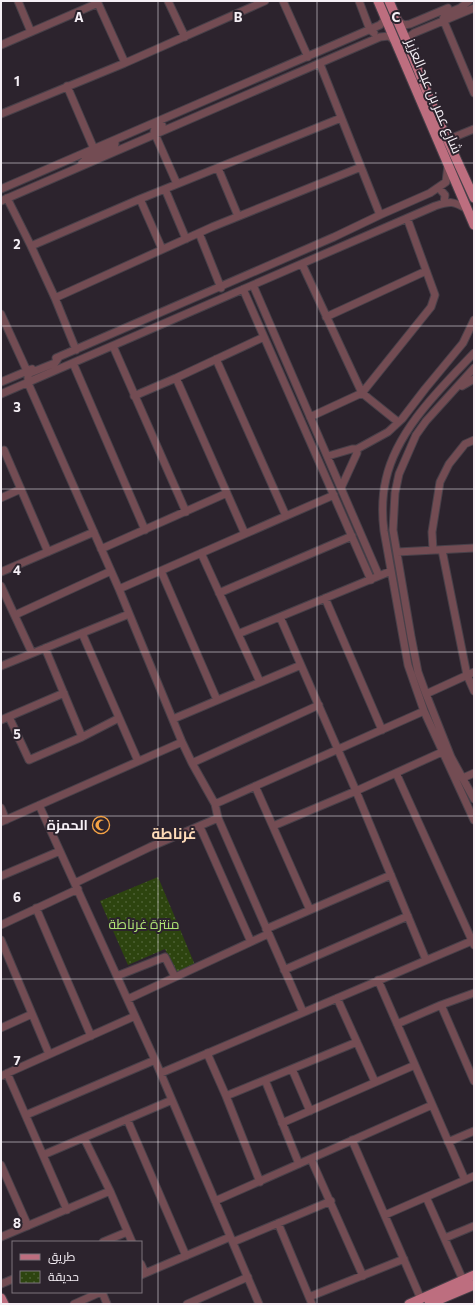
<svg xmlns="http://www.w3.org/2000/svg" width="475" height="1305" font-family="Commissioner,Cairo,sans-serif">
  <defs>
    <pattern id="park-dots" width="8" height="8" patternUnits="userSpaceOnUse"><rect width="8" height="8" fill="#2d440f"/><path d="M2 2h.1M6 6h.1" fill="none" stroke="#4c5f33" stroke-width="1.8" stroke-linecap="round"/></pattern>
  </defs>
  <rect width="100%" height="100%" fill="#2c232d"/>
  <path fill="url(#park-dots)" d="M158,877L195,965L176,973L165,949L128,965L100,901Z"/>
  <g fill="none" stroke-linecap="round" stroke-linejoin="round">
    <g stroke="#484049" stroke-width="9">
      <path id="minor" d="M18,1L31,32
        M97,1L125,63
        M168,1L185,37
        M283,1L308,57
        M359,1L370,30L374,33
        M469,1L460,8L445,14L443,19L474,93
        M398,21L404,25L410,24L448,8
        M1,45L98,3
        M408,45L409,37L414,33L474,8
        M320,64L380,215
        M67,86L94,149
        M1,114L125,63L265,1
        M162,125L155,128L154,132L177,184
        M447,140L474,129
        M82,163L90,156L114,146L115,144V142H111
        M218,168L238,216
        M439,188L445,195L444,203
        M1,189L380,25L384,21V14
        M165,189L186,239
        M7,198L31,246
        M140,199L162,249
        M1,201L380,37L389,36L395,41
        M199,233L221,288
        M302,264L362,393L398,422
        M253,285L379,576
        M243,289L371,580
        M55,298L212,227L361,167
        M1,314L27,371
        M326,317L426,271
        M113,346L186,512
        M76,350L55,298L31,246L140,199L341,118
        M474,353C440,389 397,430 386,479C382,496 382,515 384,531L408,665L424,711L474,820
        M59,357L55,363L30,373L28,375V383L119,589L182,742L192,763L215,804L218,818L303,1012
        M56,358L334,237L380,215L430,193L446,182L448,165
        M216,359L286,516
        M73,363L145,530
        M474,368L426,421L416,435L399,474L395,493L393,530L411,636L418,672L426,694L451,757L474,799
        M176,378L245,534
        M1,382L32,369
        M462,386L474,379
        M1,394L435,206C451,201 453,201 467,209
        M134,396L176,378L264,337
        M310,417L362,393L431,307L435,295L407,218
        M1,451L4,450L48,552
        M328,456L352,449H357L388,432L402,419L425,389L463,343L474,320
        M341,488L357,453V449
        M1,498L21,489
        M101,549L227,493
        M433,550L432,532L440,482L449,464L465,444L474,440
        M442,550L467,675L474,691
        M397,552L474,548
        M201,553L260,682
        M161,571L217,700
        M1,572L94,532
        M1,586L32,653
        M119,589L334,495
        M219,593L352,536
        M325,598L382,730
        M15,615L111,571
        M280,617L356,791L426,960
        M82,633L138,761
        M238,634L391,571
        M45,648L82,737
        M1,666L129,614
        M426,694L474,672
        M9,717L29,760L82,737L119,718
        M173,719L301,665
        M1,720L64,693
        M192,763L319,705
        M396,773L474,945
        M463,778L474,773
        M255,786L310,910
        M215,804L424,711
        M39,805L155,1060L259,1304
        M1,808L6,820
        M1,822L182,742
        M273,826L356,791L442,752
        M200,827L251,942
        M1,876L60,851
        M75,883L150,847L218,818
        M36,908L91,1036
        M1,925L78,889
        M266,929L391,875
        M1,940L49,1054
        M284,970L408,916
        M117,976L165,957L175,977
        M378,980L465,1180
        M337,998L375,1082
        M128,999L268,934
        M441,1005L474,1081
        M397,1024L441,1005L474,993
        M1,1028L32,1014
        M207,1053L226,1096L260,1182
        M292,1069L310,1111
        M7,1073L67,1210
        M161,1073L474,940
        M1,1076L135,1016
        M265,1080L299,1164
        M226,1096L357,1042
        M26,1115L155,1060
        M127,1119L186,1256
        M282,1123L415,1065
        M84,1138L110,1191L132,1242
        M352,1140L421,1299
        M448,1142L474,1131
        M43,1155L172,1100
        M311,1159L363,1276
        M1,1165L28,1226
        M426,1197L463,1280
        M215,1201L432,1105
        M385,1215L474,1176
        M278,1223L312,1304
        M1,1237L110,1191
        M445,1238L474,1226
        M103,1242L127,1232
        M233,1242L331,1201
        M141,1264L145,1273
        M141,1275L230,1237
        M1,1284L13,1279
        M102,1292L107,1304
        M309,1297L404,1259
        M74,1304L101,1292
        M187,1304L248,1277"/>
    </g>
    <g stroke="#484049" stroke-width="11">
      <path id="major" d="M378,1L474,225
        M389,1L408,45L438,119L474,198
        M1,1298L4,1304
        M409,1304L474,1275
        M429,1304L474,1285"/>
    </g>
    <use href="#minor" stroke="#734c53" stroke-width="7"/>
    <use href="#major" stroke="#bd6e7f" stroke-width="9"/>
  </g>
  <path fill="none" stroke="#f5eff5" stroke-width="1" stroke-opacity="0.55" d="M158,1V1304M317,1V1304M1,163H474M1,326H474M1,489H474M1,652H474M1,816H474M1,979H474M1,1142H474"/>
  <defs>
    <g id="mosque-ring" transform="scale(0.9)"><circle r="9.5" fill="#2c232d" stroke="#f5a345" stroke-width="1.5"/><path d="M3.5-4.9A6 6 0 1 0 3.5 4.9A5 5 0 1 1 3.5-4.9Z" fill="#f5a345"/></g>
  </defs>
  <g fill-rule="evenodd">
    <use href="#mosque-ring" x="101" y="825"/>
  </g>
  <g text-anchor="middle" stroke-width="4" stroke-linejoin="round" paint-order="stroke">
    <g font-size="14" fill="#f5eff5" stroke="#2c232d">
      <text transform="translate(434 96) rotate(67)" y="5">شارع عمر بن عبد العزيز</text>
    </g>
    <g font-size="14" font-weight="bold" fill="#f5eff5" stroke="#2c232d" text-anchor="end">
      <text x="88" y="830">الحمزة</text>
    </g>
    <g font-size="14" fill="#aee274" stroke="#2c232d">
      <text x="144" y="929">منتزة غرناطة</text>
    </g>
    <g font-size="15" font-weight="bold" fill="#ffdcb9" stroke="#2c232d">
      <text x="174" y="839">غرناطة</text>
    </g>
  </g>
  <g font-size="13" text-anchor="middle" font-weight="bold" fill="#f5eff5" stroke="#2c232d" stroke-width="4" stroke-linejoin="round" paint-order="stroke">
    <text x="79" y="22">A</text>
    <text x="238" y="22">B</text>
    <text x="396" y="22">C</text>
    <text x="17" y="86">1</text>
    <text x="17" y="249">2</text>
    <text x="17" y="412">3</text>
    <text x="17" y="575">4</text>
    <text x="17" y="739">5</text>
    <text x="17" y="902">6</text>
    <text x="17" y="1065">7</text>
    <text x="17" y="1228">8</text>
  </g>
  <rect width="475" height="1305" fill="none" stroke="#f5eff5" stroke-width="4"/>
  <rect x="12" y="1241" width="130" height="52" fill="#2c232d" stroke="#7c757d"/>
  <rect x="20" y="1254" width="20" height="6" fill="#bd6e7f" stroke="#7c757d"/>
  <text x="48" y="1261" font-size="12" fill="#f5eff5">طريق</text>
  <rect x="20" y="1271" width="20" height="12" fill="url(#park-dots)" stroke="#7c757d"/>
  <text x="48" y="1281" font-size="12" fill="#f5eff5">حديقة</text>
</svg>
